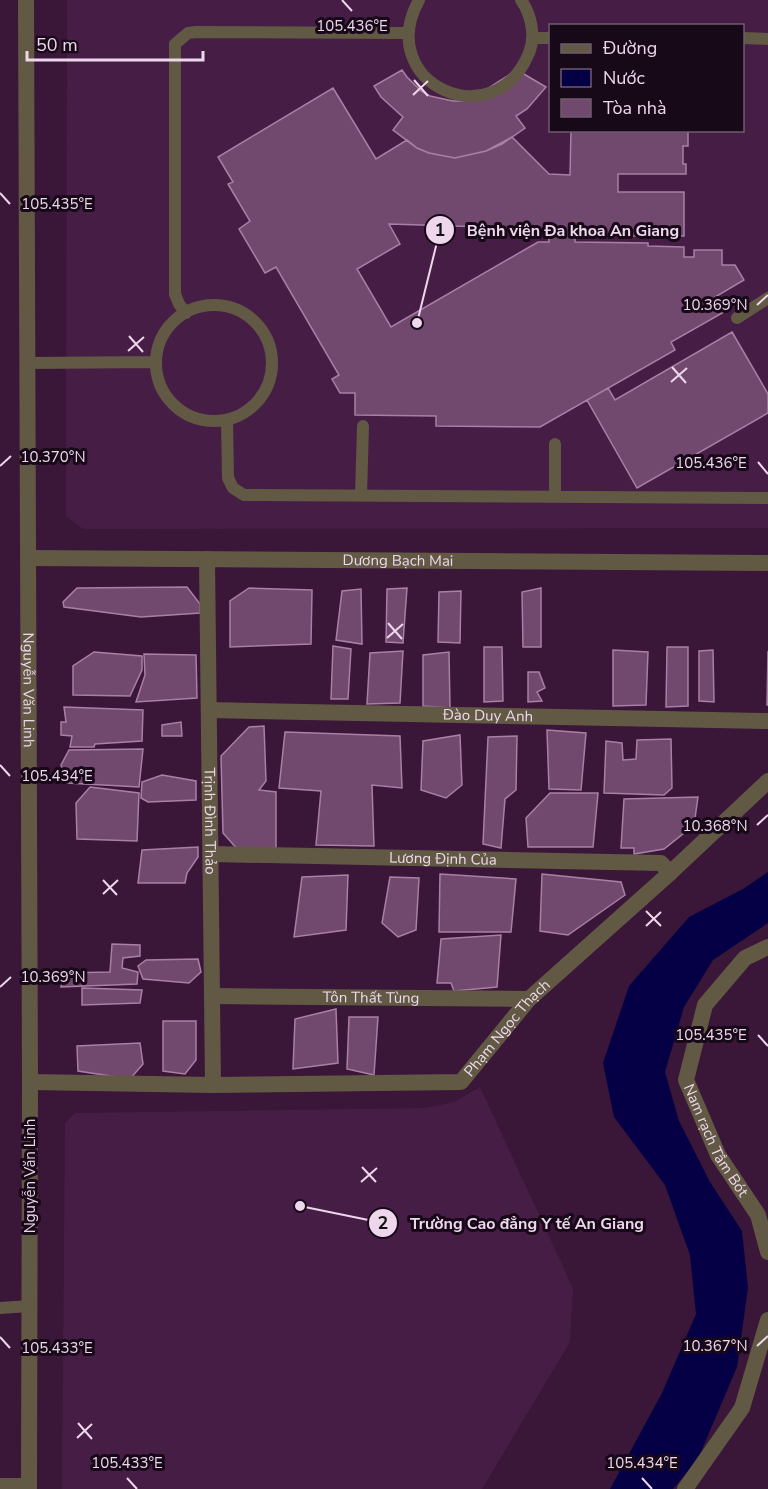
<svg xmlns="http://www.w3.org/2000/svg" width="768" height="1489" font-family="'Nunito Sans',sans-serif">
  <rect width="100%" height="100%" fill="#3a1638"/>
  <path fill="#461e45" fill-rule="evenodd" d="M67,0H768V528L83,529L66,516ZM550,26H742V130H550Z
    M480,1087L573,1288L570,1342L482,1489H62L65,1123L75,1113L425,1108L454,1102Z"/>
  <path fill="#050045" d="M768,872V923L713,960L684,1007L665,1072L679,1121L710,1182L742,1231L748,1288L737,1367L698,1459L673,1489H610L662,1393L696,1314L690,1255L665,1185L614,1117L603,1063L629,986L689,917L743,889Z"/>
  <path fill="#71496e" stroke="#aa7fa7" stroke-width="1.5" fill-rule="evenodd" d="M402,70L407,77L421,91L430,96L453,101H468L517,70L546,87L527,109L516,116L525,128L502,144L486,151L455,158L429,153L417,148L393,130L403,117L381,97L374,86Z
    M333,88L376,159L407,140L417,148L429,153L455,158L486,151L512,137L549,174L570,175L571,130L688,131V146H683V164H686V174H618V192H684V236H575V242L648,243V246L684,247V257H694V250H722V265H735L744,280L715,297L724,312L671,342L675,350L540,427L436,426V416L355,415V393H340L332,379L339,375L276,267L265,273L239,229L250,221L228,184L233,182L218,157ZM389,224L548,229L549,242H538L391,327L357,269L400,244Z
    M732,332L768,394V413L637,488L587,400L608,388L615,400Z
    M187,587L200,604V613L141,617L64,607L63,602L77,588Z
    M249,588L312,590L311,644L230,647V601Z
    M407,588L403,643L386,642L387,589Z
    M541,588V647H523L522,592Z
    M361,589L362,644L336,640L342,591Z
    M461,591L460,643L438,642L439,592Z
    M333,646L351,649L348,699H331Z
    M484,647H502L503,701L484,702Z
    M667,647H688V706L666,707Z
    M613,650L648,652L646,705L613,706Z
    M713,650L714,702L699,701V651Z
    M403,651L400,703L367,704L370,653Z
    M768,651V705H767Z
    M94,652L142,656V670L130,696L73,695V666Z
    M449,652L450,708L423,706V655Z
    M144,654L196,655L197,698L136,702L145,675Z
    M528,672H539L545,688L537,692L542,701L528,702Z
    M64,707L143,710L142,741L95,744L94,747H70L72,736L61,735V722H66Z
    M181,722L182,736H162V725Z
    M264,726L266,781L259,790L276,792V848L239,851L223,833L221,756L249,727Z
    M547,730L586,733L581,790L549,789Z
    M285,732L400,736L402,788L372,785L374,846L316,845L321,791L279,788Z
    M460,735L462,785L446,798L421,790L423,741Z
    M517,736L516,790L505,799L501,848L483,844L488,737Z
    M671,739L672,788L664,795L604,793L606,741L622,743L623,760L636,759L637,740Z
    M143,749L139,787L67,783L61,765L69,750Z
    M162,775L196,781V800L148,802L141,798L142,782Z
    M90,787L139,793L137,841L77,839L76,803Z
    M550,793H598L593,847H528L526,818Z
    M698,797L694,825L664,849L634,854V848H621L624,799Z
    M198,847V857L187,873L185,883H138L142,850Z
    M440,874L516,879L511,932H439Z
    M542,874L621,882L625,895L568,935L540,931Z
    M348,875L346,930L294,937L302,877Z
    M390,877L419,878L416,930L398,937L382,923Z
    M501,935L497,987L454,991L451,983H437L441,939Z
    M112,944L140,945V956L123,958L122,968L138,972L137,984L61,987L64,973L110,972Z
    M198,959L201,972L189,983L143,979L138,966L146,960Z
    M82,988L142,990L140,1003L82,1005Z
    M336,1009L338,1063L293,1069L295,1019Z
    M349,1017H378L374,1075L347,1069Z
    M163,1021H196V1060L185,1074L163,1071Z
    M140,1043L143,1064L130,1079L78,1071L77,1046Z"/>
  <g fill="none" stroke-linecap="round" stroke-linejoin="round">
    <path stroke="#615943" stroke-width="12" d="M419,0C373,83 494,139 529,53C536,36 531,14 521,0
      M532,38H550
      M742,38L768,39
      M156 363a58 58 0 1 1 116 0a58 58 0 1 1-116 0Z
      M186,313L179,304L175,294V44L188,33L196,32L407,33
      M737,318L768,298
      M28,363L156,362
      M227,420L228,478L233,488L244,495L768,498
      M555,444V497
      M361,496L363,426
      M0,1308L30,1306
      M0,1484H29"/>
    <g stroke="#615943" stroke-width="16">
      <path id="s1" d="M29,558L768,563"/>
      <path id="s2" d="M207,559L213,1085"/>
      <path id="s3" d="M209,710L768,721"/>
      <path id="s4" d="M211,854L661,863L670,873"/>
      <path id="s5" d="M768,947L745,958L705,1005L686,1080L718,1155L758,1215L768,1252"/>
      <path id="s6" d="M212,996L529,999"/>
      <path id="s7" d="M30,1082L213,1085L461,1082L529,999L670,873L768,781"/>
      <path d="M685,1489L742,1408L768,1320"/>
    </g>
    <path stroke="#615943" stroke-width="16" id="s8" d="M26,0L30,1082L29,1489"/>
  </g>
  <path fill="none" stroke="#eed7ec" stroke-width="2" d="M342,0L352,11M414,80L428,96M413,95L428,81M0,193L10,204M757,305L768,295M129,336L143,352M128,351L144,337M672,367L686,383M671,382L687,368M758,462L768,474M0,466L11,456M388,623L402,639M387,638L403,624M0,765L10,776M757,825L768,815M103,880L117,895M103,894L118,880M646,911L661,926M646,926L661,912M0,987L11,977M758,1035L768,1046M362,1167L376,1182M361,1182L377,1168M0,1337L10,1348M757,1346L768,1336M78,1423L92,1439M77,1438L92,1424M127,1478L137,1489M642,1478L652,1489"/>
  <g text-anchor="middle" stroke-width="6" stroke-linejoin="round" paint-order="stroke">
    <g font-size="15" fill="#eed7ec" stroke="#180918">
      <text dy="5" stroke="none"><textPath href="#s1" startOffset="369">Dương Bạch Mai</textPath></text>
      <text dy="5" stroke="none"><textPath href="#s8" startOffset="690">Nguyễn Văn Linh</textPath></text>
      <text dy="5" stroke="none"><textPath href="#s3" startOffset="279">Đào Duy Anh</textPath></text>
      <text dy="5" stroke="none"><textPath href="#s2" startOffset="262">Trịnh Đình Thảo</textPath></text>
      <text dy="5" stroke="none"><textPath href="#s4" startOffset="232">Lương Định Của</textPath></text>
      <text dy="5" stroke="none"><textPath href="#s6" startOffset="159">Tôn Thất Tùng</textPath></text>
      <text dy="5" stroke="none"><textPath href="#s7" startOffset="502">Phạm Ngọc Thạch</textPath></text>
      <text dy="5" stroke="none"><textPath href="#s5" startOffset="232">Nam rạch Tầm Bót</textPath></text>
      <text transform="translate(30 1176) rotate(-90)" y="5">Nguyễn Văn Linh</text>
    </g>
  </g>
  <g font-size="15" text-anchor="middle" fill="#eed7ec" stroke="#180918" stroke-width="6" stroke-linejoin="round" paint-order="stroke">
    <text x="352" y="31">105.436°E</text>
    <text x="57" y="209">105.435°E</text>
    <text x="715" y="310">10.369°N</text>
    <text x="53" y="462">10.370°N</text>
    <text x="711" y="468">105.436°E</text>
    <text x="57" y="781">105.434°E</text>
    <text x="715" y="831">10.368°N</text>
    <text x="53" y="982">10.369°N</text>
    <text x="711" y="1040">105.435°E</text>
    <text x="715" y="1351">10.367°N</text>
    <text x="57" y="1353">105.433°E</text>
    <text x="127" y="1468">105.433°E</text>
    <text x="642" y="1468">105.434°E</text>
  </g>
  <path fill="none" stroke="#eed7ec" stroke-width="2" d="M417 323L440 230M300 1206L383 1223"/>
  <g fill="#eed7ec" stroke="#180918" stroke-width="2">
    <circle cx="417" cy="323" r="6"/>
    <circle cx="300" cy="1206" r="6"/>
    <circle cx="440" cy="230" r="15"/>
    <circle cx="383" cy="1223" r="15"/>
  </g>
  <g font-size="18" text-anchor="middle" font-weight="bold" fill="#111">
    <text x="440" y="236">1</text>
    <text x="383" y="1229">2</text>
  </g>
  <g font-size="16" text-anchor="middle" font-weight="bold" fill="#eed7ec" stroke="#180918" stroke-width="6" stroke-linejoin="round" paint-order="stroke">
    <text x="573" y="236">Bệnh viện Đa khoa An Giang</text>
    <text x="527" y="1229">Trường Cao đẳng Y tế An Giang</text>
  </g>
  <rect x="549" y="24" width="195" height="108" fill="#180918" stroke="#6e5b6d" stroke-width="1.5"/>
  <rect x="561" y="44" width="30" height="9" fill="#615943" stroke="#6e5b6d" stroke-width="1.5"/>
  <text x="603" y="54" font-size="18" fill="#eed7ec">Đường</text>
  <rect x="561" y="69" width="30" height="18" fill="#050045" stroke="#6e5b6d" stroke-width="1.5"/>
  <text x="603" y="84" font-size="18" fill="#eed7ec">Nước</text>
  <rect x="561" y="99" width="30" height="18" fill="#71496e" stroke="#6e5b6d" stroke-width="1.5"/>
  <text x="603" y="114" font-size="18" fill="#eed7ec">Tòa nhà</text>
  <path d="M27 51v9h176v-9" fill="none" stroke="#eed7ec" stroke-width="3"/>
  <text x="36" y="51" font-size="18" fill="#eed7ec" stroke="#180918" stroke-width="4.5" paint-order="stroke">50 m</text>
</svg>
